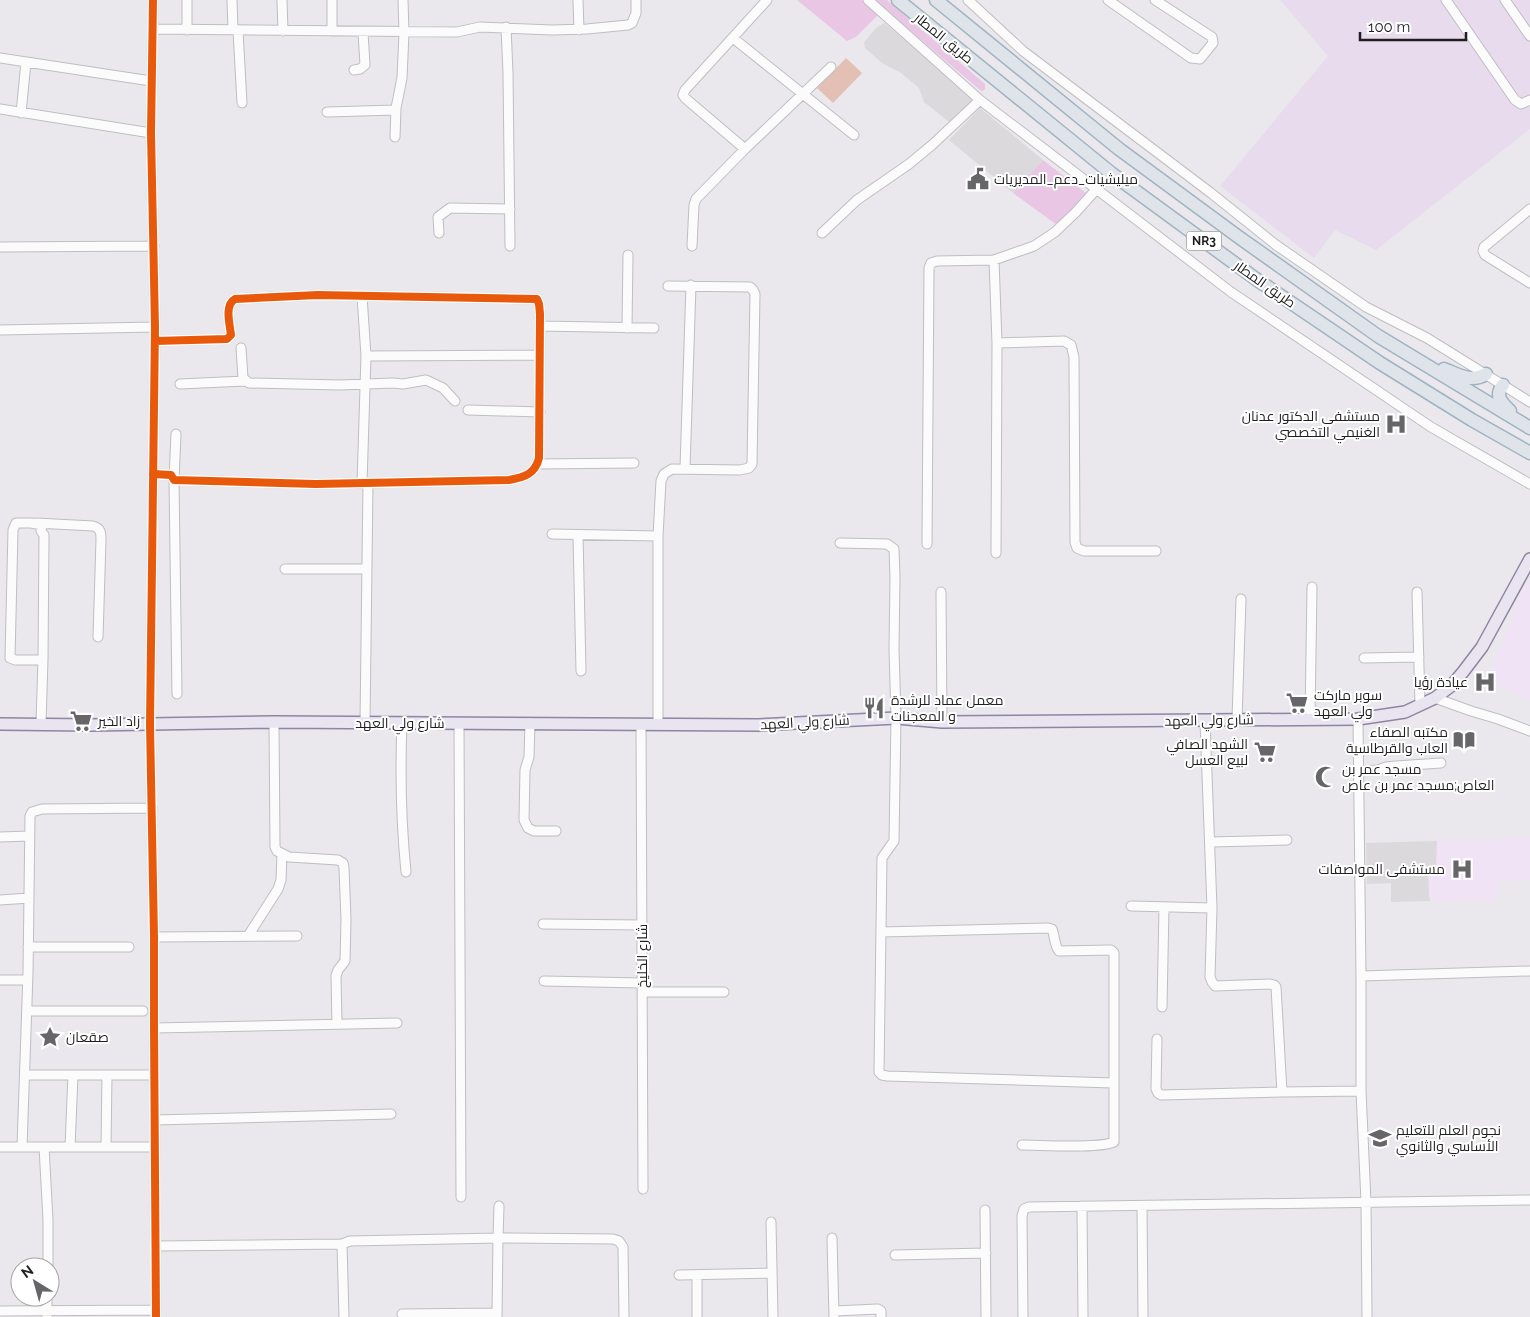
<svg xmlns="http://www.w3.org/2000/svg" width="1530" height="1317" font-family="Raleway,Cairo,sans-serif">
  <rect width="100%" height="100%" fill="#eae7ed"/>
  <path fill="#f0e3f6" d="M1530,578V702L1488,679L1521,594Z
    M1530,838V879L1498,882L1497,899L1391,902V883L1367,884L1366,843Z"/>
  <path fill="#e8dbee" d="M1280,0H1530V129L1376,250L1335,230L1314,258L1220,186L1328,56Z"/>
  <path fill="#e9c7e4" d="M797,0H862L876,13L877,16L856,37L847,41Z
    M874,0H887L985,84V89L983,91L980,90Z
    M1043,160L1086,193L1057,225L1013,193Z"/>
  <path fill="#e3bfb4" d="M846,58L862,73L833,103L817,88Z"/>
  <path fill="#dbd9dc" d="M884,23L976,99L955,121H948L924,102L919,88L901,73L882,63L865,48L864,42L876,28Z
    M980,108L1043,160L1013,193L949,140Z
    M1437,841L1436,866L1434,867V868L1428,869L1429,895L1430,901L1391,902V883L1367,884L1366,843Z"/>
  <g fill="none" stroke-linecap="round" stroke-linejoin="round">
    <g stroke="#bfbec0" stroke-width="11">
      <path id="minor" d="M153,0L151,133L155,327L150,724L154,937V1028L156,1317
        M187,0V30
        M232,0L233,30
        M282,0L283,31
        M578,0L579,30
        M868,0L980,100L1231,292L1431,427L1530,484
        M968,0L1023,51L1211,193L1276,245L1366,307L1427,338L1530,402
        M1108,0L1191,58L1200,59L1213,43L1212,37L1155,0
        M1446,0L1515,100L1521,104L1530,100
        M1505,0L1530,36
        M506,27L508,73L510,246
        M153,29L457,32L480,27L552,30L587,29L628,25L632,23L636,13V0
        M238,31L242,103
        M332,31V0
        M733,38L854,135
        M0,58L151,81
        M354,70L360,69L365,65L363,32
        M0,109L151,133
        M327,112L396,110
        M21,113L26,62
        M395,137L396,108L402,78L404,33L403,0
        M745,149L685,98L683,95L685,90L767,0
        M1530,209L1484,247L1483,251L1485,255L1530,283
        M439,233L438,217L450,208L510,209
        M822,233L857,200L909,164L932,145L980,100
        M692,246L694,205L696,199L745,149L831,67
        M0,247L154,246
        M994,260L997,343L996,553
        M362,296L366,356L362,483
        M540,326L654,328
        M627,328L628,255
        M0,330L155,327
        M997,343L1064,341L1071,345L1074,357L1075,542L1077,548L1084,551H1156
        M241,348L243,378L249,383L340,385L393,383L403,384L426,380L443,388L455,401
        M366,356L540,355
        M180,384L245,381
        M468,410L540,412
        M176,434L174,480L177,694
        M538,464L634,463
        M685,468L691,285
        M153,474L171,475L174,480L316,484L509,480C525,477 535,474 539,458L540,314L539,304L537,299L318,295L235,299C224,305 230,325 231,335L227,339L155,341
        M36,523L93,526C101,528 101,533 101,540L98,637
        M552,534L658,536
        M578,535L581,671
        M840,543L887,544L894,549L895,577L894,649L896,718L894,841L882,858L879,1072L882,1075L887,1076L1113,1083
        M927,544L929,268L931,263L937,261L994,260L1034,246L1055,232L1076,212L1111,173
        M285,569H367
        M941,592L942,722
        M1417,592L1420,705
        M1364,658L1419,657
        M1435,698L1471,711L1498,719L1530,731
        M1237,719L1241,599
        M1310,719L1312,587
        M1358,719L1361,976V1091L1366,1202L1367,1317
        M1205,721L1212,908L1210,977L1212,982L1215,986L1270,984L1274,985L1276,987L1282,1092
        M274,722L275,847L277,851L289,857L338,860L343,863L344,868L346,920L345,961L338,970L336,976L337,1024
        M365,723L368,483
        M402,723C400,773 401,822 406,872
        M459,723L461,1197
        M530,723L529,757L525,770L524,820L528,828L534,831H556
        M41,724L43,659L44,535L41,531L42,525L31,523H16L13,530L10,658L15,660H43
        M641,724L643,1189
        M658,724V536L661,481L664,474L672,469L740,470L749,468L752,464L755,294L753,290L750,287L668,286
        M1359,771L1378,770L1386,767L1396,766L1441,763
        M0,837L29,836
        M1210,842L1287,840
        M0,900L29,898
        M1131,906L1212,908
        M543,924L642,925
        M881,932L1048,928L1052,929C1055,936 1054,945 1059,951L1111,950L1114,953V1142C1099,1149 1041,1145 1022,1145
        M248,936L278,889L281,880L282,854
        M154,937L297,936
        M28,947H129
        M1361,976L1530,971
        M0,980H27
        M544,981L642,983
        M642,992H724
        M1162,1007L1164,907
        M27,1011H143
        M154,1028L397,1023
        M1157,1039L1156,1089L1158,1093L1161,1095L1282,1092L1361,1091
        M25,1075H154
        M155,1120L391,1114
        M0,1147H155
        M22,1147L28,973L30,816L32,812L42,809L152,808
        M44,1147L48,1220V1267
        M70,1147L73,1075
        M106,1147L107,1075
        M1082,1206L1083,1317
        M1142,1206L1143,1317
        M985,1210L986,1317
        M771,1222L773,1317
        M832,1238L834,1317
        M156,1246L342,1244
        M895,1255L986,1253
        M679,1275L772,1273
        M697,1275V1317
        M47,1297V1317
        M0,1311L156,1310
        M834,1311L878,1309L881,1311V1317
        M402,1314L497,1313
        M344,1317L342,1244L350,1241L498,1238L499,1206
        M497,1317L498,1238L613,1239L619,1241L623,1247L624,1317
        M1023,1317L1022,1216L1024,1209L1029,1207L1530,1200"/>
    </g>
    <g stroke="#8f84a3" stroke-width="14">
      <path id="major" d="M0,724L91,725L274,722L758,725L896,718L942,722L1358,719L1405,712L1435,698L1451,686L1463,672L1482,647L1530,559"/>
    </g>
    <g stroke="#9fb4c2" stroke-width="15">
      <path id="highway" d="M898,0L1111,173L1256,279L1380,363L1472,420L1530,453
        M936,0L1119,149L1240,238L1378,336L1530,428
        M1444,369C1459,375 1471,383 1486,374
        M1503,385C1494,396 1502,403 1510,411"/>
    </g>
    <use href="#minor" stroke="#fcfbfc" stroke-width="9"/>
    <use href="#major" stroke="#e8e5f0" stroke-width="11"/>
    <use href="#highway" stroke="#dfe4ea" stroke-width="12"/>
    <g stroke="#fff" stroke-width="11">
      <path id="cycleway" d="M153,0L151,133L155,327L150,724L154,937V1028L156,1317
        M153,474L171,475L174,480L316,484L509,480C525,477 535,474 539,458L540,314L539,304L537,299L318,295L235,299C224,305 230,325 231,335L227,339L155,341"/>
    </g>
    <use href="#cycleway" stroke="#e8590c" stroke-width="8"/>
  </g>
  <defs>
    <g id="civic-bare" transform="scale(1.725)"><path d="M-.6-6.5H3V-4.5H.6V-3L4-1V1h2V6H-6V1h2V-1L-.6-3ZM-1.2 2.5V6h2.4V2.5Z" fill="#666567" stroke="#fff" stroke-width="2.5" paint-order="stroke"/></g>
    <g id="hospital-bare" transform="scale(1.725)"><path d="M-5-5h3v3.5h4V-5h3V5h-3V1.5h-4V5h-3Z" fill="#666567" stroke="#fff" stroke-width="2.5" paint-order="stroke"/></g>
    <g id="supermarket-bare" transform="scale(1.725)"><path d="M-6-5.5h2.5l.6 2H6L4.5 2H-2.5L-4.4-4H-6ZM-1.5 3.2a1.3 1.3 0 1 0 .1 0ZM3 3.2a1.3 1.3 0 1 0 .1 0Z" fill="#666567" stroke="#fff" stroke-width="2.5" paint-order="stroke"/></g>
    <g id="restaurant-bare" transform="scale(1.725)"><path d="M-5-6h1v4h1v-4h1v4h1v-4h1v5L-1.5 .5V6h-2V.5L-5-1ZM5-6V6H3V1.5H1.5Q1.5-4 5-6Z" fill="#666567" stroke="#fff" stroke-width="2.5" paint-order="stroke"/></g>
    <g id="library-bare" transform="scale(1.725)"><path d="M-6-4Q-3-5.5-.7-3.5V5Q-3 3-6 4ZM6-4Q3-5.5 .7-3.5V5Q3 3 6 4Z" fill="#666567" stroke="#fff" stroke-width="2.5" paint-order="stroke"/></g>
    <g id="mosque-bare" transform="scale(1.725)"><path d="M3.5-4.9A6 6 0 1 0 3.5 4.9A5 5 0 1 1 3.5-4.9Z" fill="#666567" stroke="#fff" stroke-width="2.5" paint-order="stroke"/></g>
    <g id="sight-bare" transform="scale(1.725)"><path d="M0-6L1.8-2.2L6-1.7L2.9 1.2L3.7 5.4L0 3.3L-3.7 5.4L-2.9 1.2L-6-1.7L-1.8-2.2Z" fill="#666567" stroke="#fff" stroke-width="2.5" paint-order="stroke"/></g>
    <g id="school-bare" transform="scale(1.725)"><path d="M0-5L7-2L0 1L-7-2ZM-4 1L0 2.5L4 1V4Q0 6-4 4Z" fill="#666567" stroke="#fff" stroke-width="2.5" paint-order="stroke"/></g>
  </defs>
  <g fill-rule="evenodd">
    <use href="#civic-bare" x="978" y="179"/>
    <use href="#hospital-bare" x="1396" y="424"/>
    <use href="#hospital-bare" x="1485" y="682"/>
    <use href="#supermarket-bare" x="1297" y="703"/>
    <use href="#restaurant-bare" x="874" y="708"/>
    <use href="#supermarket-bare" x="81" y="721"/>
    <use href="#library-bare" x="1464" y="740"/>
    <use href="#supermarket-bare" x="1265" y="752"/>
    <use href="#mosque-bare" x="1326" y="777"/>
    <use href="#hospital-bare" x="1462" y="869"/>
    <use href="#sight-bare" x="50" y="1037"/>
    <use href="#school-bare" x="1380" y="1138"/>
  </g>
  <g text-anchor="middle" stroke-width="4" stroke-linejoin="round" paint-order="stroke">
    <rect fill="#fff" stroke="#626262" stroke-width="1" x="1186.5" y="231.5" width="35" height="19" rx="4"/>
    <g font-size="12" font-weight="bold" fill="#1f1f1f">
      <text x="1204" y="245">NR3</text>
    </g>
    <g font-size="14" fill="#1f1f1f" stroke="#fff">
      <text transform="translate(944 38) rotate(39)" y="5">طريق المطار</text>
      <text transform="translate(1265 284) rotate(35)" y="5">طريق المطار</text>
      <text transform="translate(1209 720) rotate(-1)" y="5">شارع ولي العهد</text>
      <text transform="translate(805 722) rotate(-3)" y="5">شارع ولي العهد</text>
      <text x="400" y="728">شارع ولي العهد</text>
      <text transform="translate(642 956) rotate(-90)" y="5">شارع الخليخ</text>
    </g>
    <g font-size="14" fill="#1f1f1f" stroke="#fff" text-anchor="start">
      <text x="994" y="184">ميليشيات_دعم_المديريات</text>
      <text x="1380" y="421" text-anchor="end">مستشفي الدكتور عدنان<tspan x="1380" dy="16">الغنيمي التخصصي</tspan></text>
      <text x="1468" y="687" text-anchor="end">عيادة رؤيا</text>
      <text x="1314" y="700">سوبر ماركت<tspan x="1314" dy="16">ولي العهد</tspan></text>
      <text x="891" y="705">معمل عماد للرشدة<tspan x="891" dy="16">و المعجنات</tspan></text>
      <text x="98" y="726">زاد الخير</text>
      <text x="1448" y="737" text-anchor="end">مكتبه الصفاء<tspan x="1448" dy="16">العاب والقرطاسية</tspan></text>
      <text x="1248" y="749" text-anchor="end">الشهد الصافي<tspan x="1248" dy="16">لبيع العسل</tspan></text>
      <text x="1342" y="774">مسجد عمر بن<tspan x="1342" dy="16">العاص;مسجد عمر بن عاص</tspan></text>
      <text x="1445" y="874" text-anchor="end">مستشفى المواصفات</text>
      <text x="66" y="1042">صقعان</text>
      <text x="1396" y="1135">نجوم العلم للتعليم<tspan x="1396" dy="16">الأساسي والثانوي</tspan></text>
    </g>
  </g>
  <g transform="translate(35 1282) rotate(323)"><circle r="24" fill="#ffffff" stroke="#a5a5a5"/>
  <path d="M0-4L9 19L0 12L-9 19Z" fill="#666567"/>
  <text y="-8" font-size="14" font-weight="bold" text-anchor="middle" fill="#1f1f1f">N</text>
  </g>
  <path d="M1360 32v8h106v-8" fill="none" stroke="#1f1f1f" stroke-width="2.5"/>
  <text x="1368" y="32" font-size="15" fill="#1f1f1f" stroke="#ffffff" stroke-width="4" paint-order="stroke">100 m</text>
</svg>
